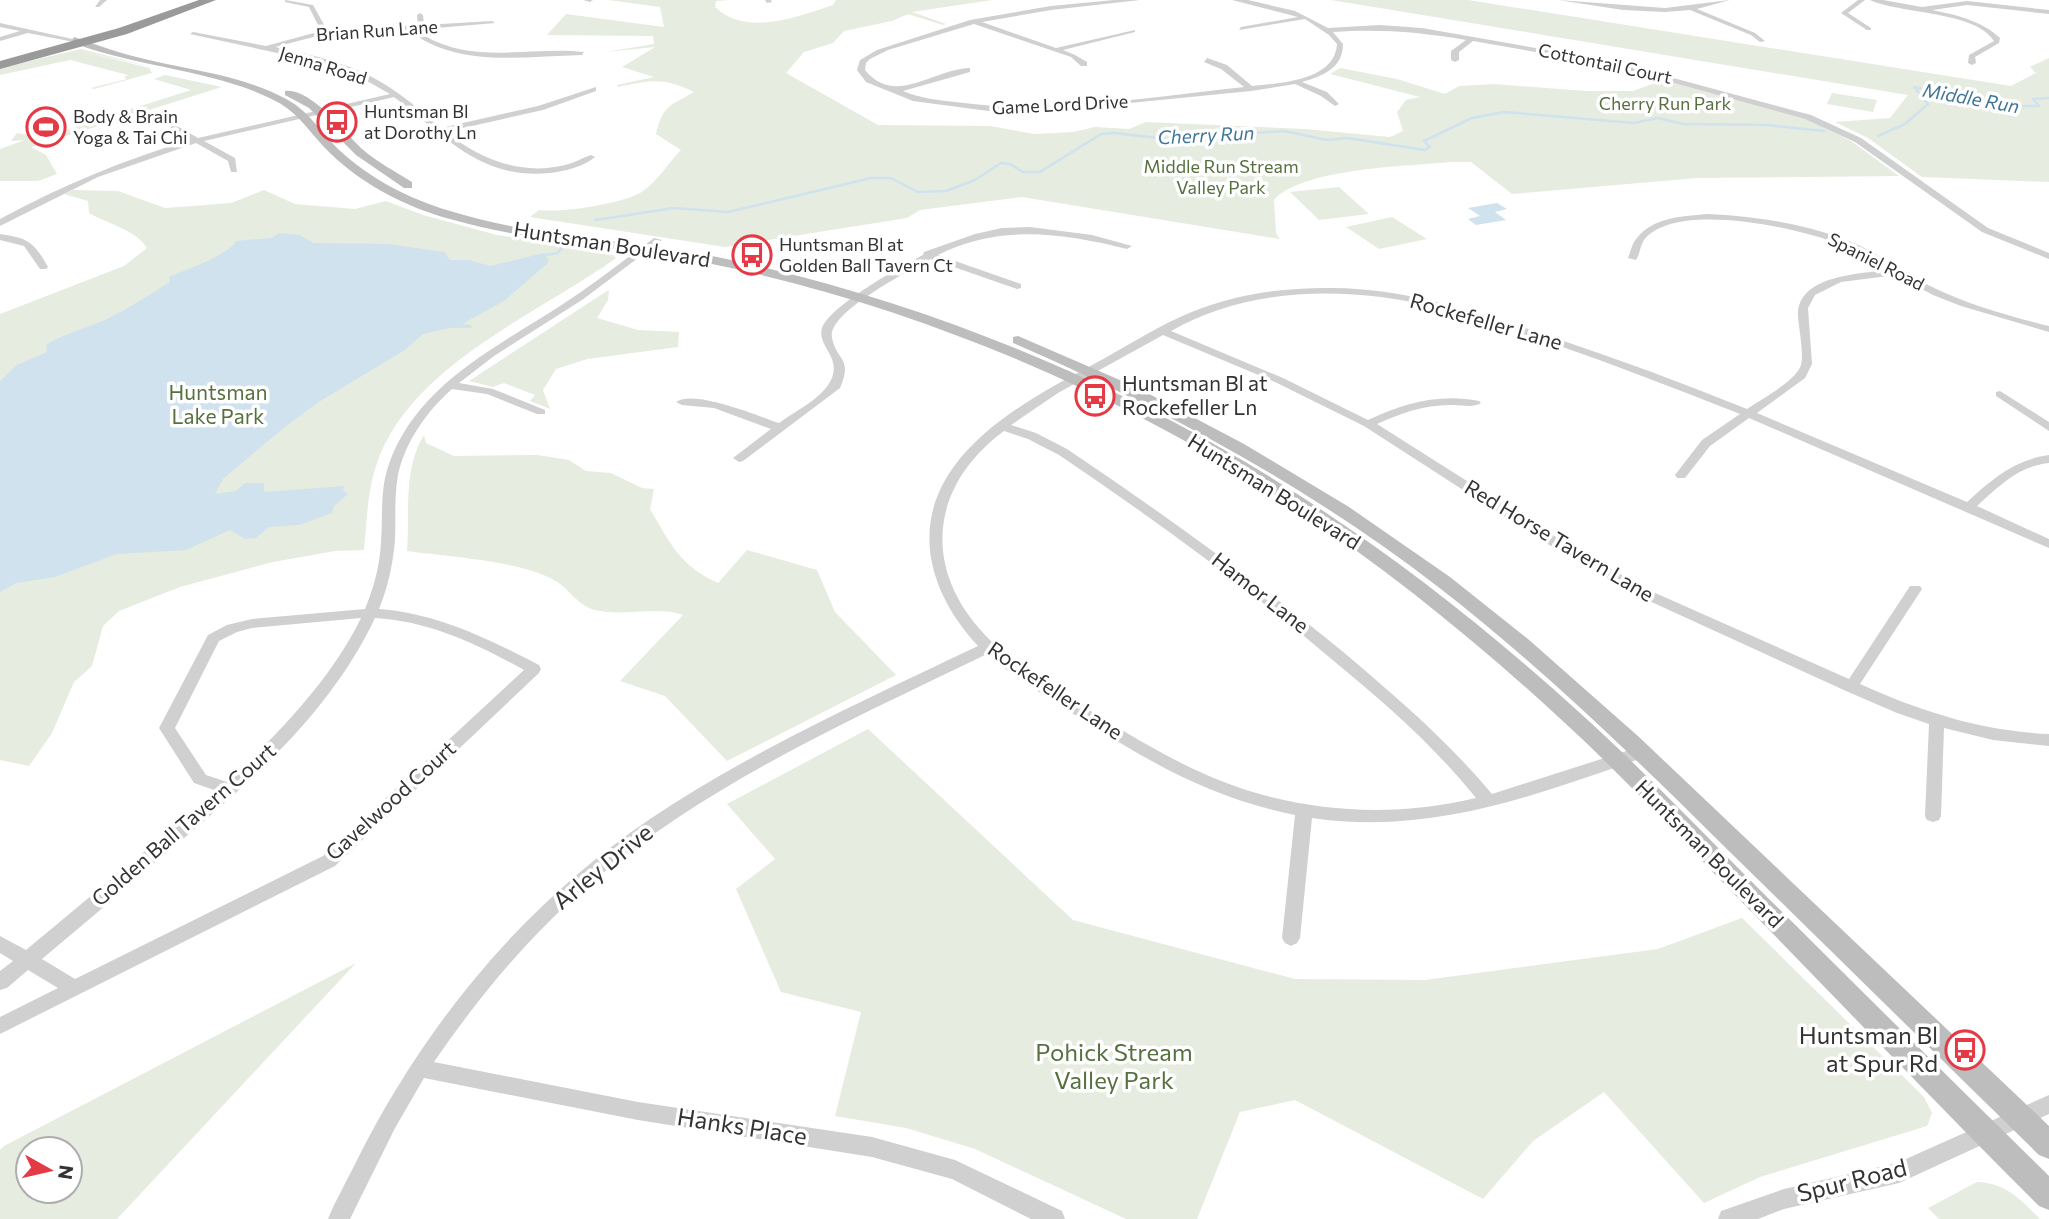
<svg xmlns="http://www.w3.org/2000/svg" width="2049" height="1219" font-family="Commissioner,sans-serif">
  <rect width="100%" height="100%" fill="#fff"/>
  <path fill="#e6ecdf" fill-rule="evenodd" d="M608,0H730L716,1L715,7C746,37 797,17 833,5L836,0H992L912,12L946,24L943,25L908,14L892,21L844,31L833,43L804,52L786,73L878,125L990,126L1034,134L1073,132L1095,127L1129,129L1146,122L1305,129L1390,137L1403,131L1397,112L1406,100L1420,97L1330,74L1340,68L1397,79L1445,94L1459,86L1494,84L1586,91H1633L1666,79L1809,120L1851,141L1899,176L1697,178L1512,194L1471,162H1452C1409,166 1302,168 1274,200L1276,233L1280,239L1022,197L920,210L907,218L725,247L530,217L539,210C562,213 620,204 640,193C655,185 669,162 681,150L656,134C663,104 671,106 694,92C663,77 651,80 618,87L617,85L654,77L622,67L655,47L605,52L654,44L653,36L547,35L566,14L664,27L660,7Z
    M1331,0H1468L2011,86L2036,73L2030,67L2049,58V182L1922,177L1868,138L1835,122L1890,118L1908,95Z
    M81,49L155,68L81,51L149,68L152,73L94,89L91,88L127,79L124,77L128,75L70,60L0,75V68Z
    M165,75L222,87L31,147L46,155L57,174L38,181H0V149L25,140L11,141L17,133L29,135L27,136L34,140L191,90L154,79Z
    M1832,93L1877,100L1873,112L1827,104Z
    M1339,187L1369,214L1319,220L1290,192Z
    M73,190L118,191L165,208L231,203L264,190L295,204L355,209L386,201L423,215L497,235L608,251L616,258C537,315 408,366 376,466C367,493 367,521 364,550L335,551L273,562L180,587L119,611L103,626L92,666L74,682L52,733L29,766L0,760V314L124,266L147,248C136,230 108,224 89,213L88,201L64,194Z
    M1392,217L1427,239L1379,249L1346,227Z
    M607,291H609L608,300L597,318L638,330L679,332L678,347L587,359L556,369L543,390L550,409L530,401L535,395L504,383L493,387L469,381Z
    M424,435L426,443L454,456L537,455L569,460L586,471L611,473L642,488L654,489L650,509C670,543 680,566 718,583L747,550L817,570L835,612L896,675L727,761L665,696L620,681L683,615C655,604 614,620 587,607C575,601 566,586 554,580C518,560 448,557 407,551C410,513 403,469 424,435Z
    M868,729L1073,920L1295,979L1425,980L1658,949L1742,918L1924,1097L1932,1113L1927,1126L1760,1177L1704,1203L1604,1092L1533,1141L1483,1199L1295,1100L1240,1112L1197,1219H1126L975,1149L906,1128L835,1116L861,1012L781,992L736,889L775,859L727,804Z
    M356,963L117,1219H0V1150L4,1146ZM28,1149H70V1191H28Z
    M1977,1182C2006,1183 2020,1199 2040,1219H1939L1928,1208Z"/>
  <path fill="#cfe2ee" d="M1497,203L1507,209L1495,212L1506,220L1476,225L1468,219L1480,216L1468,208Z
    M279,233L300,235L314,243L388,244L444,252L450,260H469L490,266L544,253L549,262L504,301L462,324L471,325L472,328H449L423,334L405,350L317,403L281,430L223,479L215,494L236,491L245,483H264V492L344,486L343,491L348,494L334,506L332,513L299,525L269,527L256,538L245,539L230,530L186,550L117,554L55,577L16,583L0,592V381L17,365L47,352L46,345C65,333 87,328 107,319C129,308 149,295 170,282L169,277C185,270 229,255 236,241L272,238Z"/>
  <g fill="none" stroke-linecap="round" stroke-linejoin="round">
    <path stroke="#cfe2ee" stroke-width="2.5" d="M1878,136L1905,124L1928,104L1914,87L2004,106H2039L2033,99L2049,98
      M595,220L674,208L728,212L871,178H891L918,192L946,191L975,180L1001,163L1010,164L1023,172H1040L1101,134L1114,133L1167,139L1284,131L1327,140L1347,138L1425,150L1430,147L1424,141L1472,118L1504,112L1634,123L1658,118L1683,124L1767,125L1824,131
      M545,255L557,253L563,247"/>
    <path fill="#d0d0d0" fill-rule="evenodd" d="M100,0H107L99,7H95Z
      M285,0L313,5L327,30L418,25L417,15L420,13L423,15L424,25L492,21L495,23L425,29V36C475,65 531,46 584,52L582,55C529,56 468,67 420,38L418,29L325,34L275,47C314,55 356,65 389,87C408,99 424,114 441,128L538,106L596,87V91L543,110L445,132C481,159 520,176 565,165C574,163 582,158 591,155L595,157C583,167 565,171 550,173C479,180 445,135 394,97L204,141L235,158L237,172H231L228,161L196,143L98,177L0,226V219C61,186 123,160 190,140L171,130V126H177L198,138L390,94L360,77L319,62L190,34L193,32L266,46L321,31L309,7L285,2Z
      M583,0H593L590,2Z
      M765,0H771L772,2L767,3Z
      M1114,0H1140L1051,10L982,22L1056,48L1135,30V32L1063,50L1075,55L1087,62V66H1081L1071,57L974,24L888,50L870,59L866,63L865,70C895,107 933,69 970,68V72L903,91C920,98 937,100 955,102C1050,115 1149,97 1244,87L1221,69L1204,62L1207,58L1227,65L1252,86C1280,83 1335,81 1337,44L1329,35L1305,19L1239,30L1241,27L1298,17L1232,0H1248L1295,11L1328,28L1380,25L1422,28L1610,61L1811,115L1861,138L1988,228L2049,253V259L1982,232L1855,142L1805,119L1609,65L1473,41L1459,52V60L1455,62L1451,60V51L1466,40C1419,32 1380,29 1333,32L1343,44C1343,68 1323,76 1302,82L1327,92L1339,104L1335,106L1321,96L1295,84L1251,91L1059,110L996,112L913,101L866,82L857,70L860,60L877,50L970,20L1051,6Z
      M1558,0L1665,8L1730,0L1697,9L1755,33L1765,41L1760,42L1751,35L1690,10L1665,12L1623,10Z
      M1858,0H1865L1848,13L1871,28V30H1867L1841,13Z
      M1870,0H1883L1922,7L1967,1L2049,10V14L1967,5L1932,10C1957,15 1982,21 2000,38L1999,43L1975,57L1976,63L1972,65L1968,63L1969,55L1994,41C1976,11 1900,14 1870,0Z
      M0,23L77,40L74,42L28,33L0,41V37L20,31L0,27Z
      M1708,214C1754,216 1800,223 1844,239C1874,250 1900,270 1928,285C1966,304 2008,316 2049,326V332L1961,306L1933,295L1896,275L1841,282L1815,295L1808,308L1812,364L1805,378L1757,413L1967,502C1992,479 2014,460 2049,455V463C2019,466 1999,486 1977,506L2049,539V548L1749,418L1710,446L1685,478H1677L1675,475L1702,440L1740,414C1677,389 1615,365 1551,343C1512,331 1474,316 1434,307C1349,286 1249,286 1171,331L1283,378L1368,420C1403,403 1441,393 1479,401L1481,403C1473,408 1463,405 1454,405C1426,404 1401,413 1377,424L1549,533L1644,588L1849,679L1910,586H1920L1922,589L1860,684C1922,712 1982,731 2049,734V746L1993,740L1944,728L1941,816L1939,820L1933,822L1927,820L1925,816L1929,724L1897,713L1846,691L1634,594L1539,539L1364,426L1275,382L1163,335L1058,393L1011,425L1036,433L1067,449C1162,513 1254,579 1342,651C1395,696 1447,740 1492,794L1642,746L1648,748L1650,752L1648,756C1536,795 1431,836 1312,818L1300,938L1297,943L1291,946L1285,943L1282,938L1295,815C1211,798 1151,763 1080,718C1048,698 1015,678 987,654C851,720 708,783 592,882C531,934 479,996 434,1062L638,1102L872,1137L955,1160L1062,1211L1065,1219H1031L952,1179L872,1157L638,1120L424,1078L395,1128L350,1219H328C336,1199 347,1181 356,1162C425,1024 522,906 650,819C753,750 867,699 978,646C955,621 937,592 931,558C915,459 1021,403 1094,364C1122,349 1150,331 1178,318C1227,295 1281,287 1334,288C1410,289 1481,313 1552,337C1618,359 1683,383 1747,409C1761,399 1796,381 1801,365C1804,355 1799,329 1798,317C1796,275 1859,274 1888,270C1873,261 1858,251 1841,245C1801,228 1675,200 1644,240C1640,246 1640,254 1636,260L1628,258C1631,251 1632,243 1637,238C1653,217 1684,216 1708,214ZM1004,431L1028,439L1059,455C1154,519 1247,587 1335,662C1386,704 1435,747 1476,798C1408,814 1339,814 1271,797C1206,781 1151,748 1094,713C1059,691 1020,670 990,640C922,573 927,488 1004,431Z
      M1030,227L1092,235L1132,246L1127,249C1062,233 1000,224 938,255L1021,284V288L1017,289L931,259L921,263C902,276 827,313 832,338C837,362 853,357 840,388L743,461L739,462L733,458L771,429L714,408L682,405L676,402C694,389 758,416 779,423C801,407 849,386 829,353C825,345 819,337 822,328C830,306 901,266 923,255L924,252L975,234L1002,228Z
      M0,234C28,238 34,242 48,267L46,269H40L24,246L0,240Z
      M654,238L662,240L582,300L494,356L459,383L493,389L545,410V414H537L487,394L452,389C427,411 405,442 398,475C394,497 396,519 395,540C393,564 388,587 379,609C436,613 489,639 539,665L541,669L539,673L335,866L0,1034V1017L58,988L28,970L7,988L0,990V971L13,961L0,953V936L26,950L217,791L194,783L159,728L208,635L227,625L252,619L365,609C374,587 380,565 381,542C383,517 380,491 388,467C415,385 496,348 563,304C594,284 624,260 654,238ZM361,618C330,681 278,734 227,782L206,775L175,728L219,641L237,632L252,628ZM375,618C429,621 477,644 524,670L323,856L75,979L42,959C80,927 118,895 156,862C238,793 328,718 375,618Z
      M2000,391L2049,422V431L1996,396V392Z
      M2049,1095V1114L1899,1183L1784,1209L1758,1219H1718L1721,1211L1784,1189L1897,1163Z"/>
    <path fill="#bdbdbd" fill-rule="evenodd" d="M74,37C100,46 125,55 153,61C197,71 247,77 288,100C308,111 322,133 338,149C369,178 409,199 450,211C537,238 629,239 717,257C894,294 1064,359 1221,448C1350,521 1470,613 1580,713C1641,768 1698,828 1756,886C1854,983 1951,1080 2049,1176V1210L2039,1206L2003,1170C1914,1080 1826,988 1737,897C1680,839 1626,779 1566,724C1440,607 1300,500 1146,420C1009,349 863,295 712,264C625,246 536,244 450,219C406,207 363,185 330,153C313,137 301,116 281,104C222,70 136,68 71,42Z
      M285,91C311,88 344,132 362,149C377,162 396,172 412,182V188H404L356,155L309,108L285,95Z
      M1018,336L1136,387L1244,444L1349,507L1450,577L1528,639L1639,737L2049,1126V1159L2039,1155C1936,1054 1834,954 1731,853C1637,760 1542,667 1437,586C1307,486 1163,408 1013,343V337Z"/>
    <path fill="#9a9a9a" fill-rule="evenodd" d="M199,0H216L127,34L0,69V61L119,28Z"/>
  </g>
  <defs>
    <g id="bus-ring" transform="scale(2.0125)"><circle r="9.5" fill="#fff" stroke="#e63946" stroke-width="1.5"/><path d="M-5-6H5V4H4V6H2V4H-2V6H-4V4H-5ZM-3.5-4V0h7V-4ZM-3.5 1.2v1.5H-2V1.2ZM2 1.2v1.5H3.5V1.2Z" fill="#e63946"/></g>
    <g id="stadium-ring" transform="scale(2.0125)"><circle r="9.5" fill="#fff" stroke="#e63946" stroke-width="1.5"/><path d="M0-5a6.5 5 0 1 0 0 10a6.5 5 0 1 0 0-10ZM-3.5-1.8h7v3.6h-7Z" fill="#e63946"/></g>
  </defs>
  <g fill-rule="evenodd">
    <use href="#bus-ring" x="337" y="122"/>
    <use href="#stadium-ring" x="46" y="127"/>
    <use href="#bus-ring" x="752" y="255"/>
    <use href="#bus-ring" x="1095" y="396"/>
    <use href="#bus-ring" x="1965" y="1050"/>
  </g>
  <g text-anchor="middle" stroke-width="7" stroke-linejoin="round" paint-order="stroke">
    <g font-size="18" fill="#333" stroke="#fff">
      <text transform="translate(377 31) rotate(-4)" y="6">Brian Run Lane</text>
      <text transform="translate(1605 64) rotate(12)" y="6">Cottontail Court</text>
      <text transform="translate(323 66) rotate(17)" y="6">Jenna Road</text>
      <text transform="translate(1060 105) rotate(-3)" y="6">Game Lord Drive</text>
      <text transform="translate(1876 262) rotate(27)" y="6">Spaniel Road</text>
    </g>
    <g font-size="18" fill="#56703f" stroke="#fff">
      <text x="1665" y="110">Cherry Run Park</text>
      <text x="1221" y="173">Middle Run Stream<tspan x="1221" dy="21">Valley Park</tspan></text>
    </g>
    <g font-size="18" fill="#333" stroke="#fff" text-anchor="start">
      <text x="364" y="118">Huntsman Bl<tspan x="364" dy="21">at Dorothy Ln</tspan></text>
      <text x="73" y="123">Body &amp; Brain<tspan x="73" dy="21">Yoga &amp; Tai Chi</tspan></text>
      <text x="779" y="251">Huntsman Bl at<tspan x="779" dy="21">Golden Ball Tavern Ct</tspan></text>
    </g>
    <g font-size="19" font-style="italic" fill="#3f7597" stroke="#fff">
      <text transform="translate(1971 98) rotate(10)" y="7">Middle Run</text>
      <text transform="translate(1206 135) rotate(-3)" y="7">Cherry Run</text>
    </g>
    <g font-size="21" fill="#333" stroke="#fff">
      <text transform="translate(612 245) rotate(9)" y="7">Huntsman Boulevard</text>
      <text transform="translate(1486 322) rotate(16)" y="7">Rockefeller Lane</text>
      <text transform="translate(1274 492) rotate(32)" y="7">Huntsman Boulevard</text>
      <text transform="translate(1559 541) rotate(31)" y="7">Red Horse Tavern Lane</text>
      <text transform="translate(1260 593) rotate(38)" y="7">Hamor Lane</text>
      <text transform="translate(1055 691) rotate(34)" y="7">Rockefeller Lane</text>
      <text transform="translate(391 801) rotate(-42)" y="7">Gavelwood Court</text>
      <text transform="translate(184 825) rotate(-41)" y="7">Golden Ball Tavern Court</text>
      <text transform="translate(1709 854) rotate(45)" y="7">Huntsman Boulevard</text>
    </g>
    <g font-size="21" fill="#333" stroke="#fff" text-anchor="start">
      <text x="1122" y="391">Huntsman Bl at<tspan x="1122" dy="24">Rockefeller Ln</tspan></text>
    </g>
    <g font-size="21" fill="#56703f" stroke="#fff">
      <text x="218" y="400">Huntsman<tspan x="218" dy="24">Lake Park</tspan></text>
    </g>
    <g font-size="24" fill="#333" stroke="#fff">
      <text transform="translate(603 867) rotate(-39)" y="8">Arley Drive</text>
      <text transform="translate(742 1127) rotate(9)" y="8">Hanks Place</text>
      <text transform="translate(1852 1181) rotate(-14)" y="8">Spur Road</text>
    </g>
    <g font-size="24" fill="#333" stroke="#fff" text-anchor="end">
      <text x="1938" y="1044">Huntsman Bl<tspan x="1938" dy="28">at Spur Rd</tspan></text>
    </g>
    <g font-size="24" fill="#56703f" stroke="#fff">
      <text x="1114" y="1061">Pohick Stream<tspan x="1114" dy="28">Valley Park</tspan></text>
    </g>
  </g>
  <g transform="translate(49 1170) rotate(98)"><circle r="33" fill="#ffffff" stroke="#adadad" stroke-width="2"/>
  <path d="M0-5L12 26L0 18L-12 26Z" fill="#e63946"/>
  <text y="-10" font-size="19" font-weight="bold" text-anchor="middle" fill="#333333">N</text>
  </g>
</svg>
